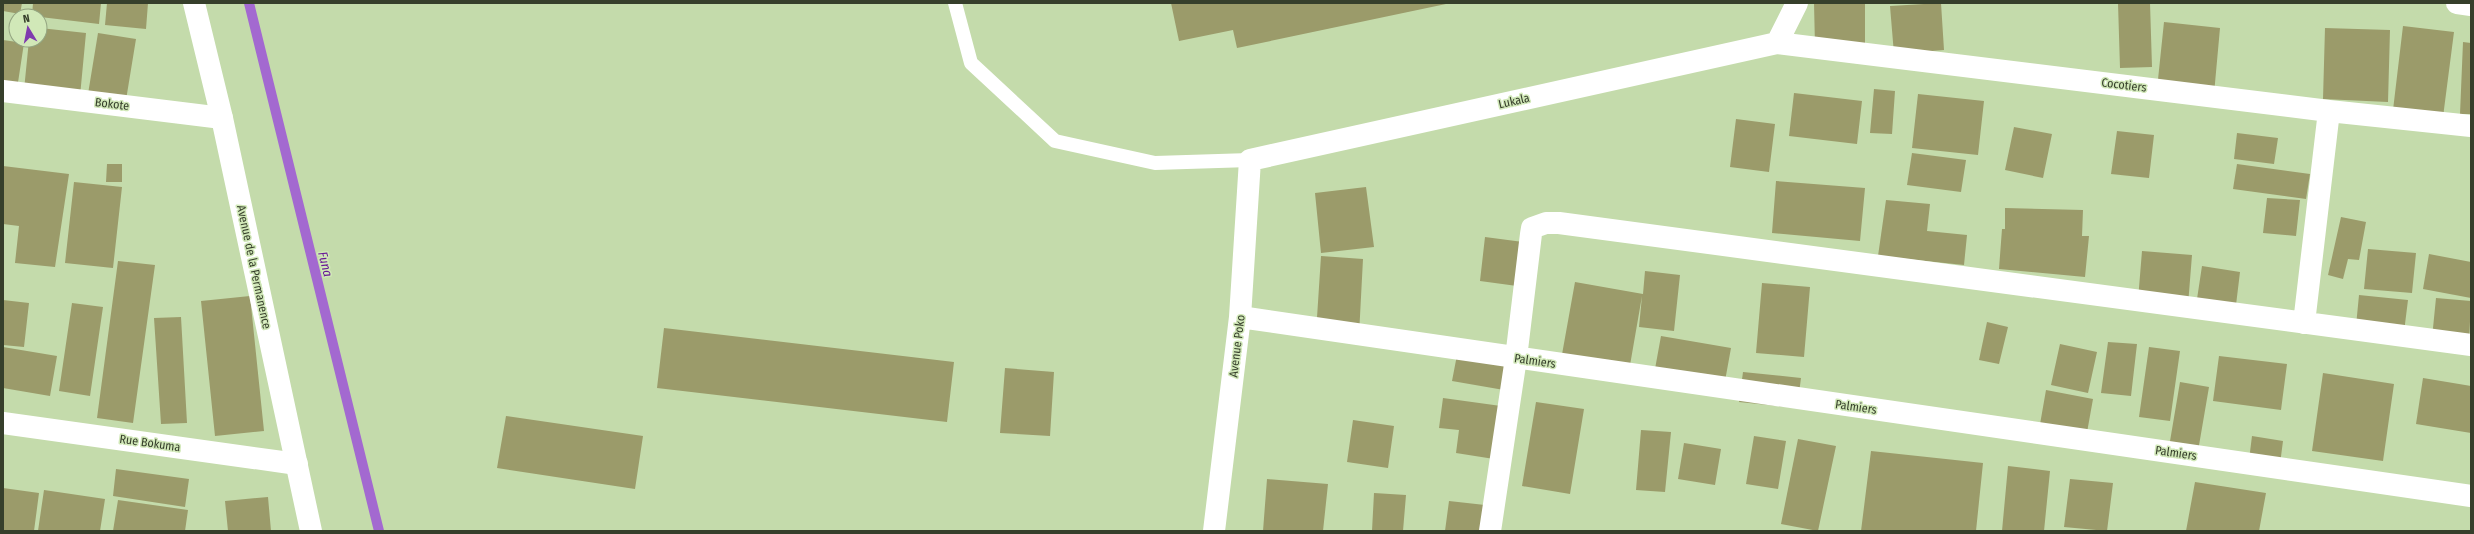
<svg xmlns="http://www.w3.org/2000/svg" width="2474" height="534" font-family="'Fira Sans Condensed',sans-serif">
  <rect width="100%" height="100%" fill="#c4dbab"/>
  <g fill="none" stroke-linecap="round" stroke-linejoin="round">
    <path stroke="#a369d0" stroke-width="10" d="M249,3L379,531"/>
  </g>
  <path fill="#9b9b6a" d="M3,3H22L20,14L3,11Z
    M33,3H101L99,24L32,16Z
    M107,3H148L146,29L105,25Z
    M1171,3H1446V4L1237,48L1233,30L1179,41Z
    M1814,3H1865V44L1815,46Z
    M1941,3L1944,50L1894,54L1890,6Z
    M2118,3H2150L2152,67L2120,68Z
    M2164,22L2220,28L2214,94L2157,89Z
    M2403,26L2454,32L2443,117L2393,110Z
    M40,28L86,33L80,96L24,90L29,40H40Z
    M2325,28L2390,30L2388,102L2323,99Z
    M98,33L136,39L126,100L88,94Z
    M3,40L24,43L17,89L3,87Z
    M2463,42L2471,43V114H2460Z
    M1874,89L1895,91L1892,134L1870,133Z
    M1794,93L1862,101L1857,144L1789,136Z
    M1918,94L1984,101L1978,155L1912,148Z
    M1736,119L1775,124L1769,172L1730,167Z
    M2014,127L2052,134L2043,178L2005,170Z
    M2117,131L2154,135L2149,178L2111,174Z
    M2237,133L2278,138L2274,164L2234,159Z
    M1912,153L1966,160L1961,192L1907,185Z
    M107,164H122V182H106Z
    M2237,164L2310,174L2306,199L2233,189Z
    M3,166L69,174L55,267L15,263L19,226L3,224Z
    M1776,181L1865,188L1860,241L1772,233Z
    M74,182L122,187L113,268L65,263Z
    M1366,187L1374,247L1321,253L1315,193Z
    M2267,198L2300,200L2296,236L2263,233Z
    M1886,200L1930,204L1927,231L1967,235L1964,265L1878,256Z
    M2005,208L2083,210L2082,236H2089L2085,277L1999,269L2002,229H2005Z
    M2341,217L2366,222L2359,260L2348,259L2343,279L2328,275Z
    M1485,237L1523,242L1517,286L1480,281Z
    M2368,249L2416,253L2412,293L2364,289Z
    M2142,251L2192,255L2188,305L2138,300Z
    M2429,254L2471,262V298L2423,289Z
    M1321,256L1363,259L1359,335L1316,333Z
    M118,261L155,265L133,423L97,418Z
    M2202,266L2240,272L2236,305L2197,299Z
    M1645,271L1680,275L1674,331L1639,327L1642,296L1629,371L1561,360L1575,282L1643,294Z
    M1762,283L1810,287L1804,357L1756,353Z
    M2359,295L2408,300L2404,332L2356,326Z
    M250,296L264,431L215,436L201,301Z
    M2436,298L2471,301L2469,342L2432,338Z
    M3,300L29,303L24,347L3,345Z
    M72,303L103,307L90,396L59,391Z
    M181,317L187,423L161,424L154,318Z
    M1987,322L2008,327L1999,364L1979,360Z
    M664,328L954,362L947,422L657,388Z
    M1661,336L1731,348L1723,392L1653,380Z
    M2108,342L2137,344L2131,396L2101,393Z
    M2060,344L2097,352L2088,393L2051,385Z
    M3,347L57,356L50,396L3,388Z
    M2149,347L2180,351L2170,421L2139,417Z
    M1457,355L1508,364L1504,390L1452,381Z
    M2219,356L2287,364L2281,410L2213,401Z
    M1005,368L1054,372L1050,436L1000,433Z
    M1743,372L1801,378L1797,408L1739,402Z
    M2323,373L2394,384L2383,461L2312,451Z
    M2423,378L2471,386V433L2416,424Z
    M2180,382L2209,387L2197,457L2168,453Z
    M2046,390L2093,399L2086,438L2039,430Z
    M1443,398L1501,406L1494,459L1456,453L1459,430L1439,428Z
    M1536,402L1584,409L1570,494L1522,486Z
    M506,416L643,436L635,489L497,468Z
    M1353,420L1394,426L1388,468L1347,462Z
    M1641,430L1671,432L1665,492L1636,490Z
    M1754,436L1786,441L1778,489L1746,484Z
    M2252,436L2283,441L2280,464L2249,460Z
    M1798,439L1836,446L1818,531L1781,524Z
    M1684,443L1721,449L1715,485L1678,479Z
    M1871,451L1983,463L1976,531H1861Z
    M2008,466L2050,471L2044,531H2002Z
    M116,469L189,479L185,507L113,496Z
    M1267,479L1328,484L1323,531H1263Z
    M2070,479L2113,483L2107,531L2064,527Z
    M2195,482L2266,493L2259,531H2186Z
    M3,488L39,493L34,531H3Z
    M44,490L105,499L100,531H38Z
    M1374,493L1406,495L1403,531H1372Z
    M268,497L271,531H228L225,501Z
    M118,500L188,510L185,531H113Z
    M1449,501L1485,505L1482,531H1445Z"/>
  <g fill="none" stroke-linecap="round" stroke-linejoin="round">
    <path stroke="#fff" stroke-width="14" d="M955,3L971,63L1055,141L1155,163L1250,160"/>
    <path stroke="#fff" stroke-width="22" d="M2457,3L2471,5
      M1777,43L1797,3
      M3,91L222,118
      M1240,317L2471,496
      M2304,323L2329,111
      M3,423L297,464
      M1214,531L1240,317L1250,160L1777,43L2329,111L2471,126
      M1490,531L1516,358L1531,234L1532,228L1546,223H1559L2471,345"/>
    <path stroke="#fff" stroke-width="22" d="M194,3L222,118L311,531"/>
  </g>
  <g text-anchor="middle" stroke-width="3" stroke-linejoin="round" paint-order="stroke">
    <g font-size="12" fill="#363f2b" stroke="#d1e8b8">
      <text transform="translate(2124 85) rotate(7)" y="4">Cocotiers</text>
      <text transform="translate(1514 101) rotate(-13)" y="4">Lukala</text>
      <text transform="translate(112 104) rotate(7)" y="4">Bokote</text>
      <text transform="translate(254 267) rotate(78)" y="4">Avenue de la Permanence</text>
      <text transform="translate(1237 346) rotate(-83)" y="4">Avenue Poko</text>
      <text transform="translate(1535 361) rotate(8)" y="4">Palmiers</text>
      <text transform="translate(1856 407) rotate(8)" y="4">Palmiers</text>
      <text transform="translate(150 443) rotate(8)" y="4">Rue Bokuma</text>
      <text transform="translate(2176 453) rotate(8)" y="4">Palmiers</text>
    </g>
    <g font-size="13" font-style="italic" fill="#681896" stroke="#d1e8b8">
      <text transform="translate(326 264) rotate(76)" y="5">Funa</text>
    </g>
  </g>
  <rect width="2474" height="534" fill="none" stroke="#363f2b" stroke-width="8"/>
  <g transform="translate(28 28) rotate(350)"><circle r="19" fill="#d1e8b8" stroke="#93a480"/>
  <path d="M0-3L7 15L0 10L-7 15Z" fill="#7f3aae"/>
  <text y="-6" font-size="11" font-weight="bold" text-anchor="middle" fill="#363f2b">N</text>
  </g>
</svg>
